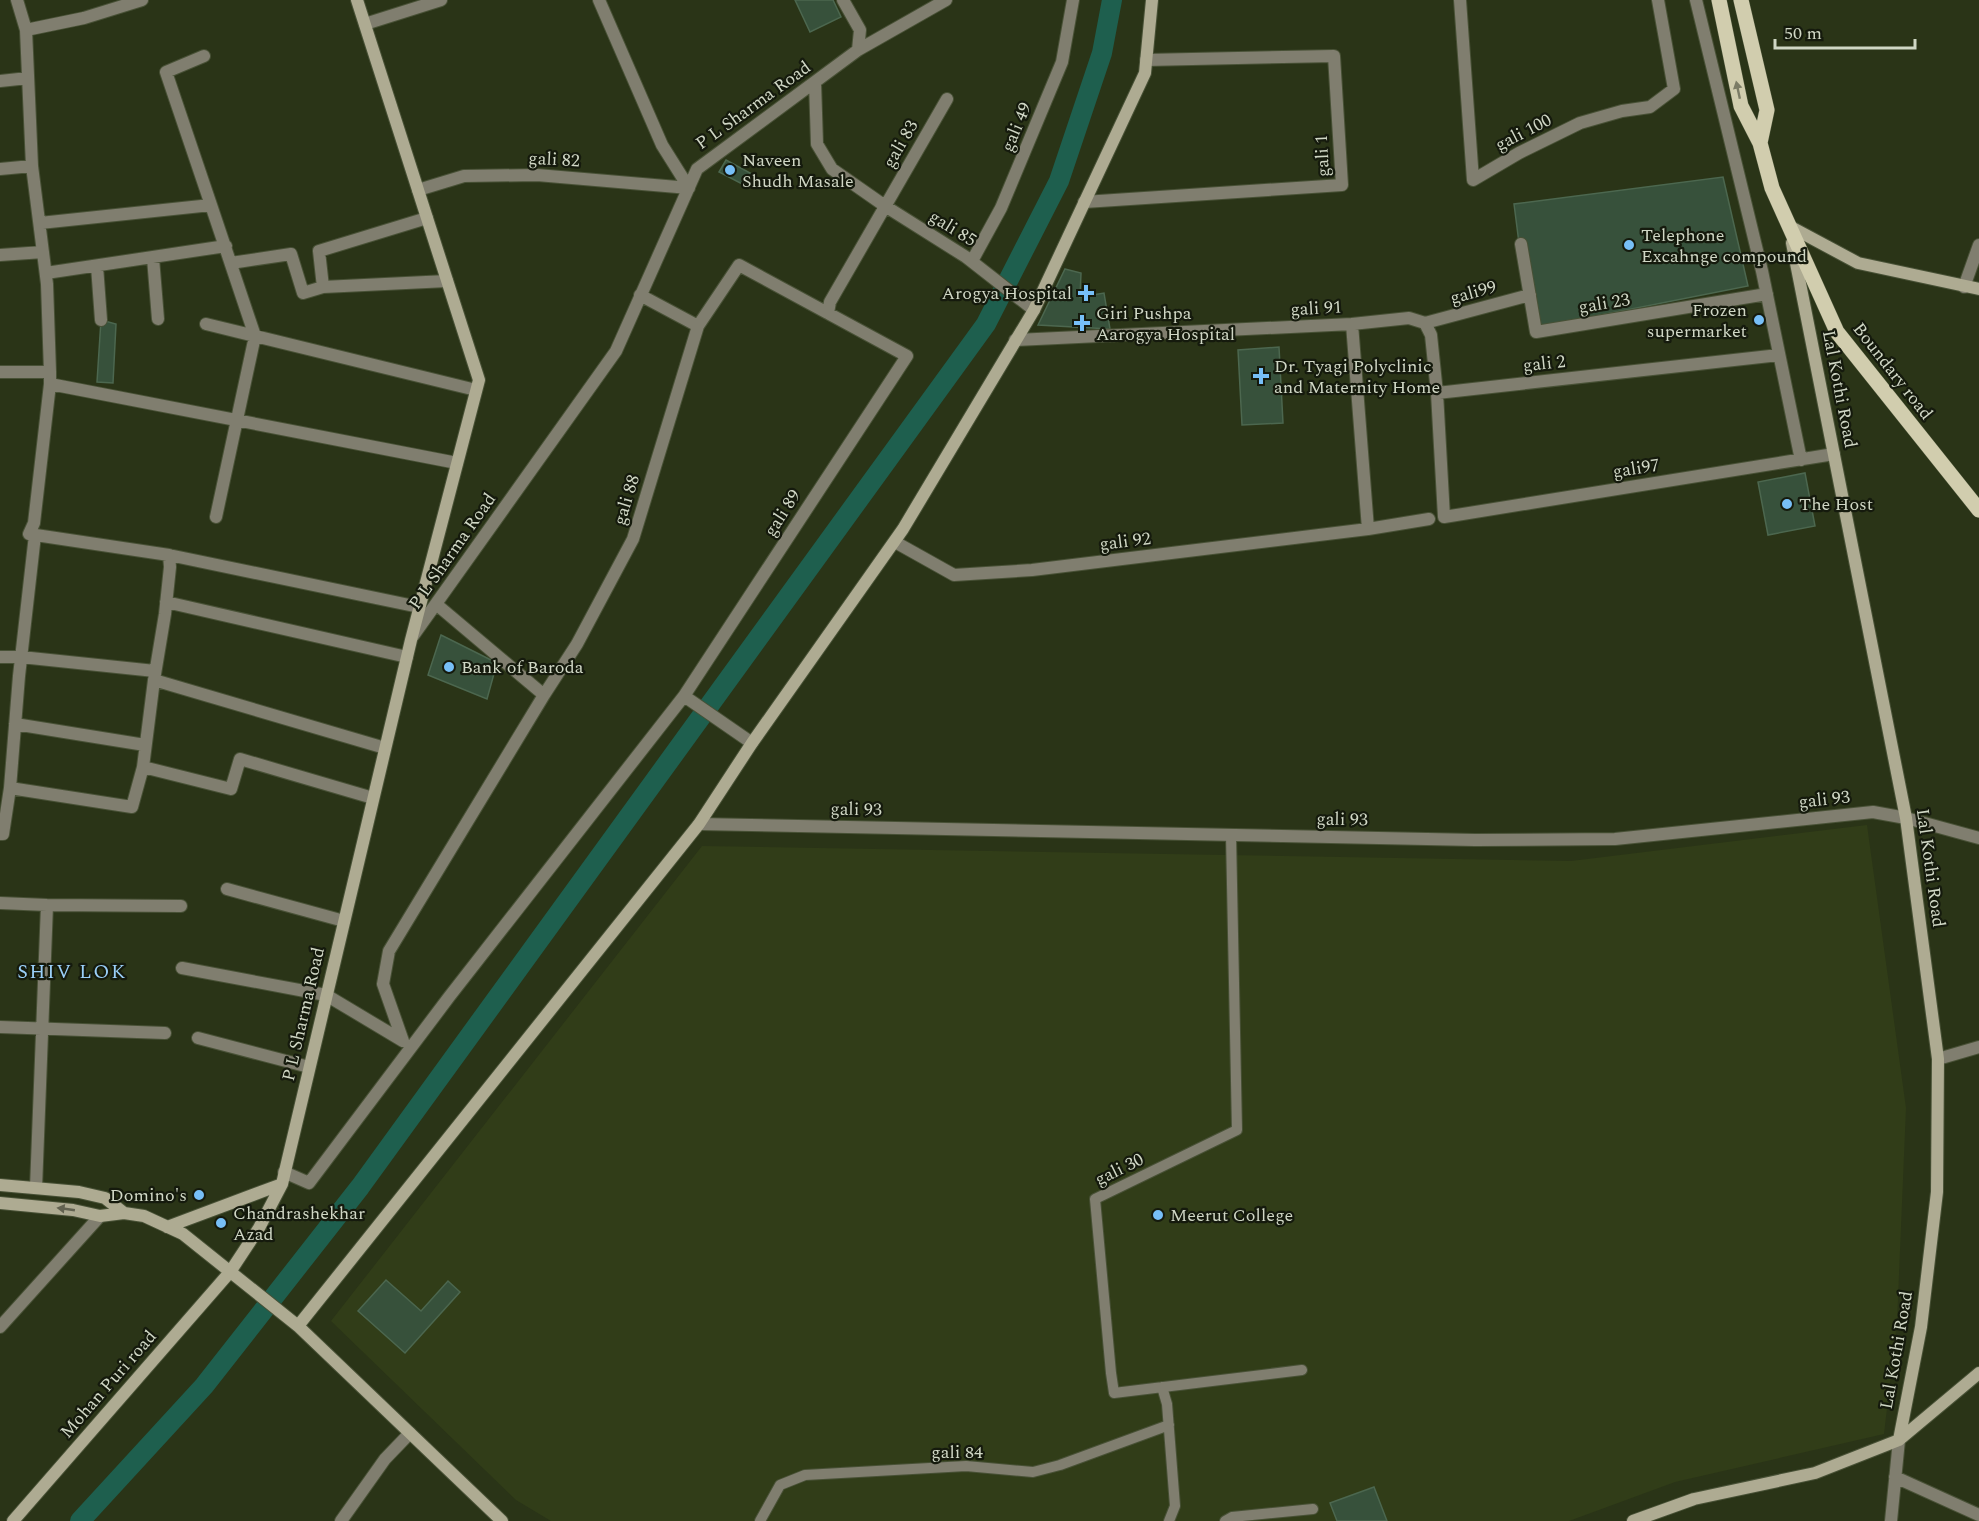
<svg xmlns="http://www.w3.org/2000/svg" width="1979" height="1521" font-family="Spectral,serif">
  <rect width="100%" height="100%" fill="#2a3417"/>
  <path fill="#313d18" d="M1867,825L1906,1108L1897,1322L1884,1434L1675,1482L1569,1521H551L516,1500L331,1321L702,846L1571,861Z"/>
  <g fill="none" stroke-linecap="round" stroke-linejoin="round">
    <path stroke="#1e5f4e" stroke-width="20" d="M80,1521L204,1386L360,1187L986,324L1059,181L1102,53L1112,0"/>
  </g>
  <path fill="#37513b" stroke="#4c674f" stroke-width="1.5" d="M795,0H833L841,17L810,32Z
    M726,160L752,174L746,186L719,172Z
    M1723,177L1748,286L1530,329L1514,204Z
    M1065,269L1081,273L1080,297L1104,293L1110,329L1038,325Z
    M101,320L116,324L113,383L97,382Z
    M1279,347L1283,423L1242,425L1238,350Z
    M1805,473L1815,526L1768,535L1758,482Z
    M441,635L497,663L487,699L428,675Z
    M386,1280L421,1311L448,1281L460,1292L405,1353L358,1311Z
    M1374,1487L1387,1521H1337L1330,1503Z"/>
  <g fill="none" stroke-linecap="round" stroke-linejoin="round">
    <g stroke="#485136" stroke-width="12">
      <path id="lane" d="M1231,835L1237,1130L1095,1199L1111,1373L1114,1393L1302,1370
        M1162,1387L1167,1404L1175,1506L1169,1521
        M760,1521L780,1485L805,1475L966,1466L1033,1472L1060,1465L1169,1425
        M1225,1521L1232,1517L1313,1509"/>
    </g>
    <g stroke="#485136" stroke-width="14">
      <path id="street" d="M17,0L26,30L32,166L47,284L50,372V384L34,523L29,534L169,555L170,567L165,614L154,680L143,767L132,807L10,788L19,676L35,535
        M599,0L662,145L689,188
        M843,0L860,30L858,50
        M1460,0L1473,180L1519,153L1580,123L1622,111L1650,107L1674,89L1658,0
        M1696,0L1762,271L1801,460
        M365,24L441,0
        M26,30L84,18L142,0
        M204,56L166,72L211,205
        M0,81L28,78
        M815,82L817,144L832,169L885,206L966,257L1034,310
        M0,169L32,166
        M418,190L464,176L537,175L689,188
        M1084,202L1342,185L1334,56L1146,60
        M427,218L319,251L323,287L447,281
        M40,223L211,205L255,336L216,517
        M1521,244L1536,332L1767,294
        M0,255L43,252
        M153,258L158,319
        M972,261L1001,208L1062,62L1073,0
        M231,263L291,254L303,293L323,287
        M97,266L101,320
        M46,273L226,246
        M1964,287L1979,245
        M640,295L698,326
        M828,313L830,302L947,99
        M1425,323L1530,295
        M206,324L476,390
        M1352,324L1409,318L1425,323L1431,335L1437,393
        M1015,340L1352,324L1368,529L1429,519
        M1779,355L1437,393L1444,517L1834,454
        M0,372H50
        M50,384L457,463
        M895,542L954,575L1032,570L1368,529
        M169,555L419,607
        M166,602L407,657
        M436,604L544,695
        M413,636L616,351L697,169L858,50L946,0
        M0,657H21L155,671
        M154,680L385,748
        M15,724L145,745
        M143,767L231,789L240,759L373,798
        M699,824L1475,840L1615,839L1873,812L1906,818L1979,838
        M0,834H3L10,788
        M227,889L344,921
        M0,903L47,905L181,906
        M182,968L326,995L403,1041
        M0,1027L165,1033
        M198,1038L309,1067
        M403,1041L383,984L389,951L544,695L577,644L633,539L698,326L739,265L907,356L684,696L752,743
        M1938,1059L1979,1047
        M284,1172L309,1183L449,997L684,696
        M36,1188L47,905
        M0,1327L100,1216
        M1895,1477L1979,1515
        M341,1521L385,1459L410,1433
        M1891,1521L1899,1440"/>
    </g>
    <g stroke="#485136" stroke-width="14">
      <path id="secondary" d="M1789,226L1858,263L1979,289
        M1792,243L1906,818L1938,1059L1937,1192L1921,1327L1899,1440
        M0,1185L79,1192L105,1198L124,1213
        M0,1203L73,1210L100,1216L124,1213L144,1216L183,1234L298,1326L502,1521
        M167,1227L282,1184
        M298,1326L699,824L752,743L903,529L1034,310L1145,73L1152,0
        M13,1521L230,1272L259,1228L282,1184L411,640L479,380L357,0
        M1633,1521L1694,1499L1815,1473L1899,1440L1979,1373"/>
    </g>
    <g stroke="#485136" stroke-width="16">
      <path id="primary" d="M1719,0L1741,106L1760,143L1772,188L1837,332L1979,510
        M1741,0L1767,110L1760,143"/>
    </g>
    <use href="#lane" stroke="#807e6f" stroke-width="10"/>
    <use href="#street" stroke="#807e6f" stroke-width="12"/>
    <use href="#secondary" stroke="#aeab92" stroke-width="12"/>
    <use href="#primary" stroke="#d1cdae" stroke-width="15"/>
  </g>
  <defs><path id="oneway-solid" d="M-6-.8H1V-3.2L6.5 0L1 3.2V.8H-6Z" transform="scale(1.5)"/></defs>
  <use fill="#7c7c66" href="#oneway-solid" transform="translate(1738 90) rotate(-102)"/>
  <use fill="#626250" href="#oneway-solid" transform="translate(66 1209) rotate(-172)"/>
  <g fill="#77bff7" stroke="#151a0d" stroke-width="2">
    <circle cx="730" cy="170" r="6"/>
    <circle cx="1629" cy="245" r="6"/>
    <path d="M1083 284h6v6h6v6h-6v6h-6v-6h-6v-6h6z"/>
    <circle cx="1759" cy="320" r="6"/>
    <path d="M1079 314h6v6h6v6h-6v6h-6v-6h-6v-6h6z"/>
    <path d="M1258 367h6v6h6v6h-6v6h-6v-6h-6v-6h6z"/>
    <circle cx="1787" cy="504" r="6"/>
    <circle cx="449" cy="667" r="6"/>
    <circle cx="199" cy="1195" r="6"/>
    <circle cx="1158" cy="1215" r="6"/>
    <circle cx="221" cy="1223" r="6"/>
  </g>
  <g text-anchor="middle" stroke-width="4.5" stroke-linejoin="round" paint-order="stroke">
    <g font-size="18" fill="#d0d7c5" stroke="#151a0d">
      <text transform="translate(753 105) rotate(-36)" y="6">P L Sharma Road</text>
      <text transform="translate(1016 127) rotate(-67)" y="6">gali 49</text>
      <text transform="translate(1523 132) rotate(-27)" y="6">gali 100</text>
      <text transform="translate(900 144) rotate(-60)" y="6">gali 83</text>
      <text transform="translate(1322 156) rotate(-93)" y="6">gali 1</text>
      <text transform="translate(554 159) rotate(3)" y="6">gali 82</text>
      <text transform="translate(953 228) rotate(32)" y="6">gali 85</text>
      <text transform="translate(1473 292) rotate(-15)" y="6">gali99</text>
      <text transform="translate(1604 303) rotate(-9)" y="6">gali 23</text>
      <text transform="translate(1316 308) rotate(-3)" y="6">gali 91</text>
      <text transform="translate(1544 363) rotate(-6)" y="6">gali 2</text>
      <text transform="translate(1893 371) rotate(52)" y="6">Boundary road</text>
      <text transform="translate(1840 389) rotate(79)" y="6">Lal Kothi Road</text>
      <text transform="translate(1636 468) rotate(-9)" y="6">gali97</text>
      <text transform="translate(626 500) rotate(-73)" y="6">gali 88</text>
      <text transform="translate(782 513) rotate(-57)" y="6">gali 89</text>
      <text transform="translate(1125 541) rotate(-7)" y="6">gali 92</text>
      <text transform="translate(452 551) rotate(-55)" y="6">P L Sharma Road</text>
      <text transform="translate(1824 799) rotate(-6)" y="6">gali 93</text>
      <text transform="translate(856 809) rotate(1)" y="6">gali 93</text>
      <text transform="translate(1342 819) rotate(1)" y="6">gali 93</text>
      <text transform="translate(1931 868) rotate(82)" y="6">Lal Kothi Road</text>
      <text transform="translate(303 1014) rotate(-77)" y="6">P L Sharma Road</text>
      <text transform="translate(1119 1169) rotate(-26)" y="6">gali 30</text>
      <text transform="translate(1896 1350) rotate(-80)" y="6">Lal Kothi Road</text>
      <text transform="translate(108 1384) rotate(-49)" y="6">Mohan Puri road</text>
      <text x="957" y="1458">gali 84</text>
    </g>
    <g font-size="18" fill="#d0d7c5" stroke="#151a0d" text-anchor="start">
      <text x="742" y="166">Naveen<tspan x="742" dy="21">Shudh Masale</tspan></text>
      <text x="1641" y="241">Telephone<tspan x="1641" dy="21">Excahnge compound</tspan></text>
      <text x="1072" y="299" text-anchor="end">Arogya Hospital</text>
      <text x="1747" y="316" text-anchor="end">Frozen<tspan x="1747" dy="21">supermarket</tspan></text>
      <text x="1096" y="319">Giri Pushpa<tspan x="1096" dy="21">Aarogya Hospital</tspan></text>
      <text x="1274" y="372">Dr. Tyagi Polyclinic<tspan x="1274" dy="21">and Maternity Home</tspan></text>
      <text x="1799" y="510">The Host</text>
      <text x="461" y="673">Bank of Baroda</text>
      <text x="187" y="1201" text-anchor="end">Domino's</text>
      <text x="233" y="1219">Chandrashekhar<tspan x="233" dy="21">Azad</tspan></text>
      <text x="1170" y="1221">Meerut College</text>
    </g>
    <g font-size="20" letter-spacing="1.5" fill="#9acff8" stroke="#151a0d">
      <text x="72" y="978">SHIV LOK</text>
    </g>
  </g>
  <path d="M1775 39v9h140v-9" fill="none" stroke="#d0d7c5" stroke-width="3"/>
  <text x="1784" y="39" font-size="18" fill="#d0d7c5" stroke="#151a0d" stroke-width="4.5" paint-order="stroke">50 m</text>
</svg>
